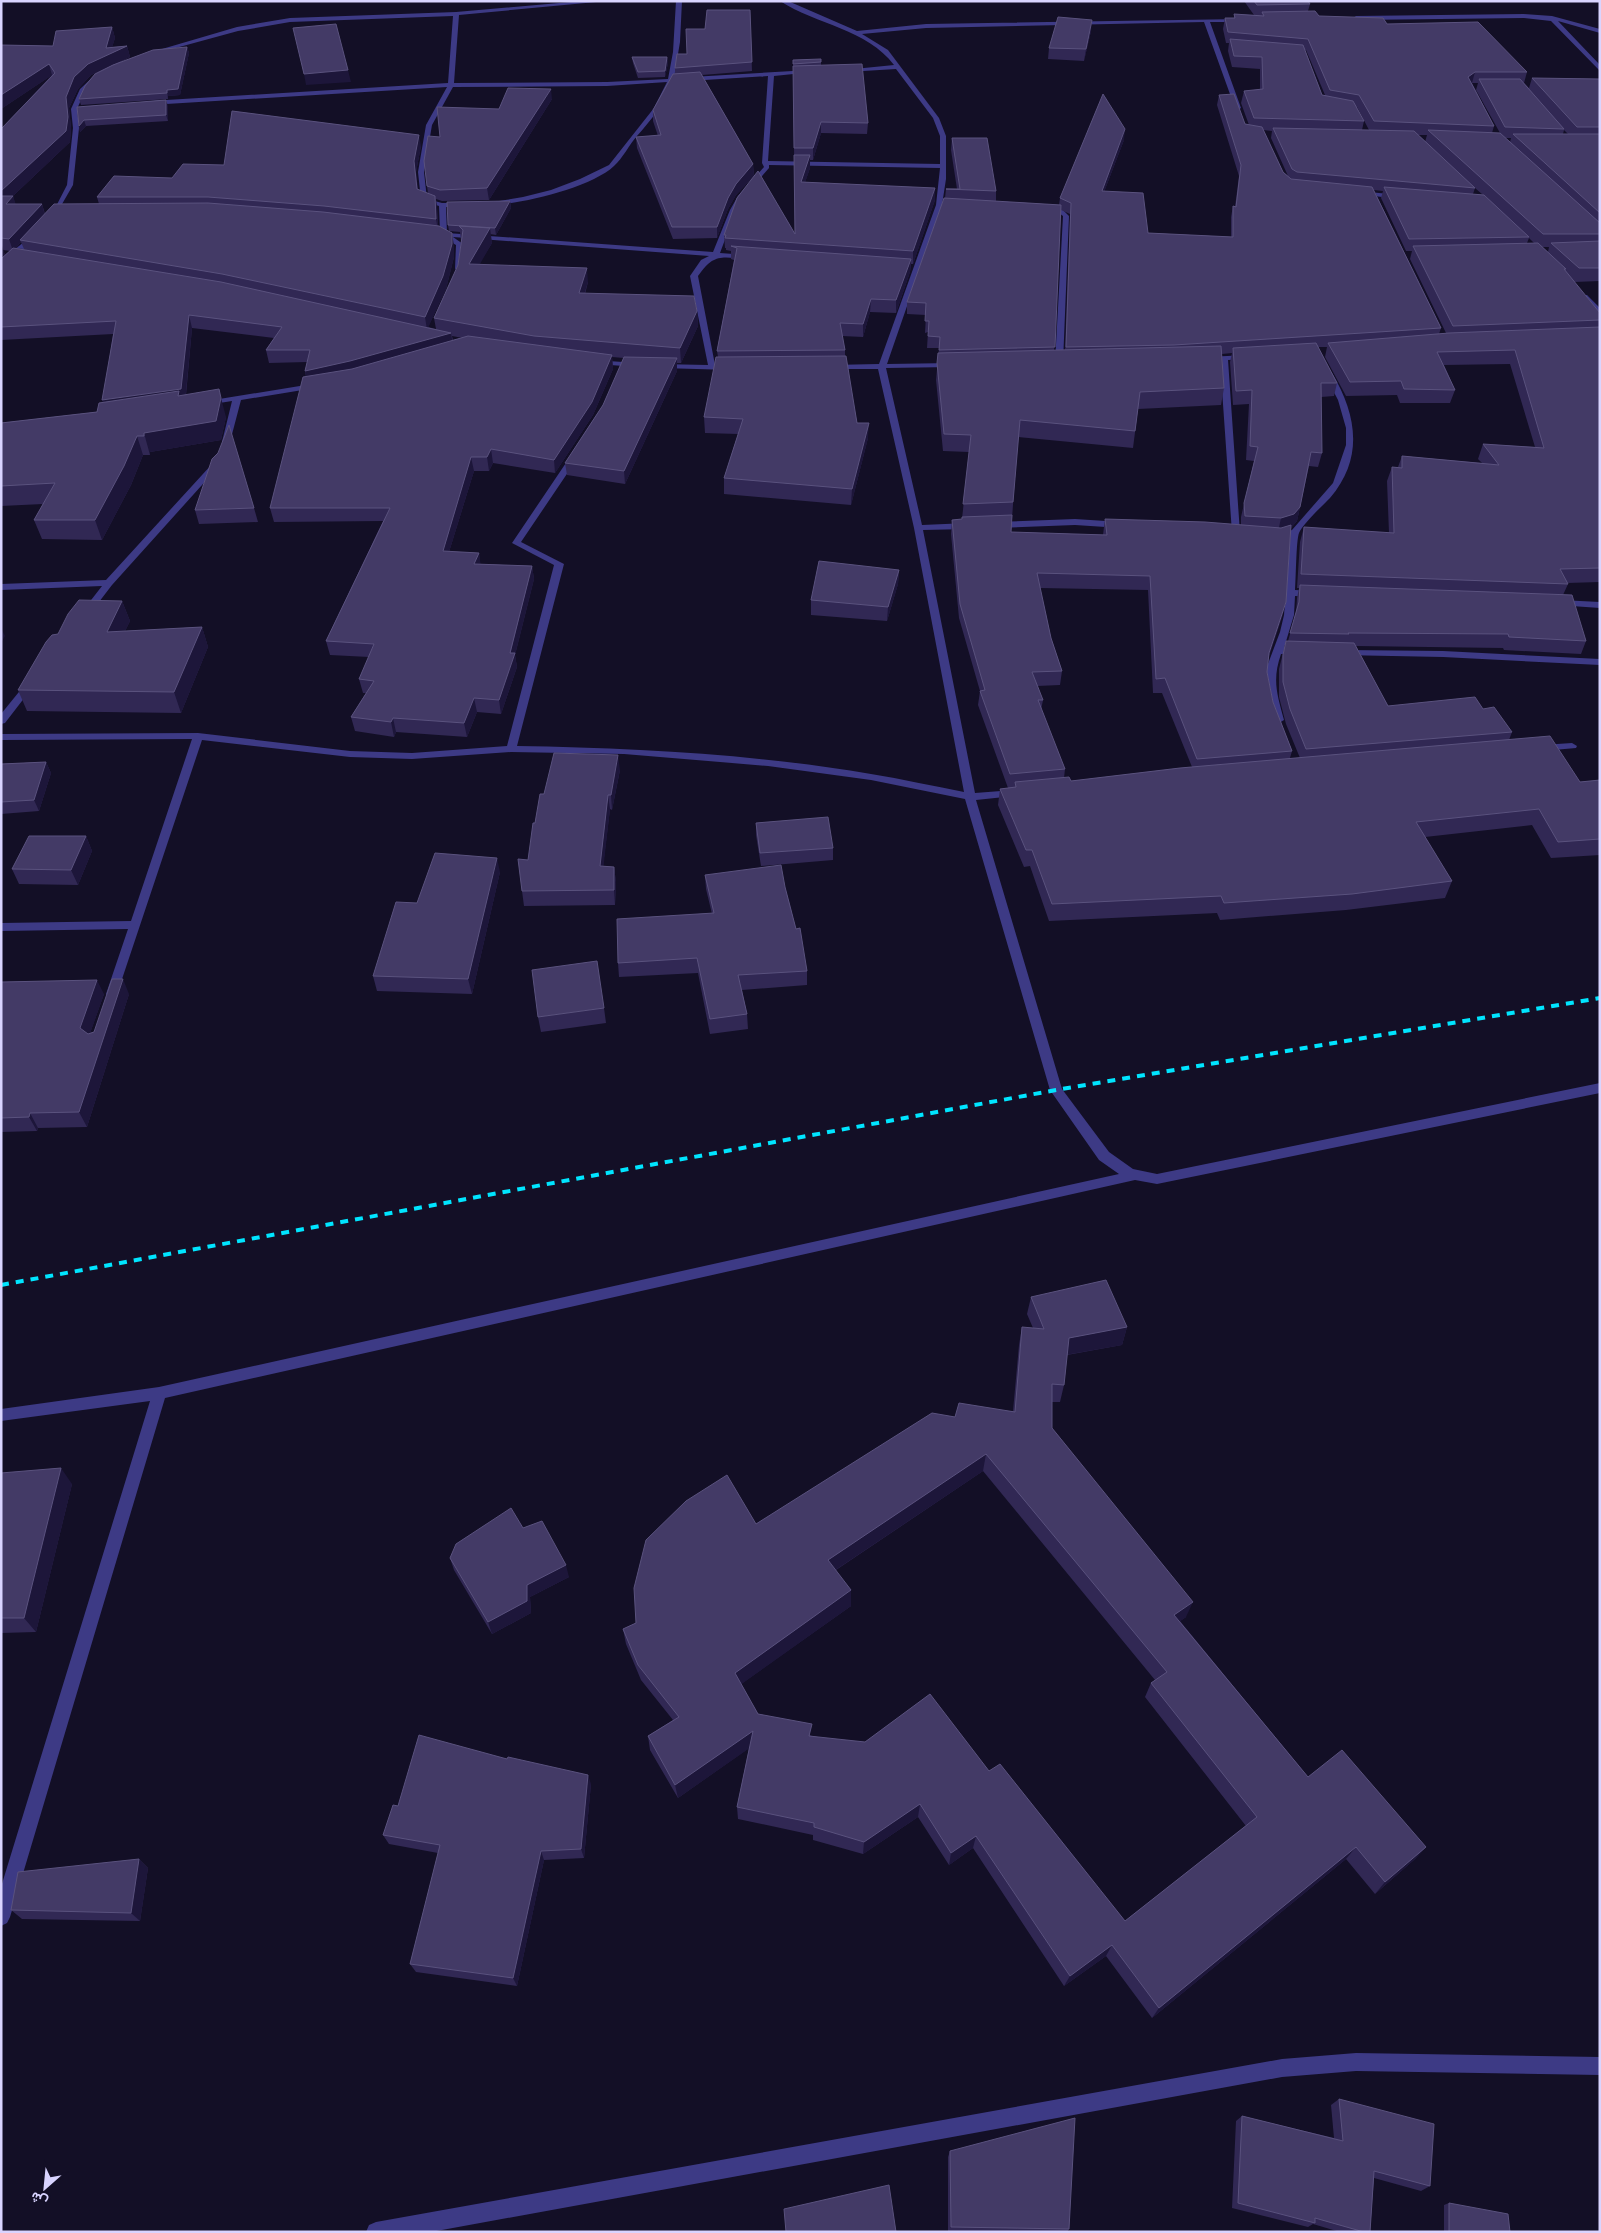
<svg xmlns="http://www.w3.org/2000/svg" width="1601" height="2233" font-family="Arial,Vazirmatn,sans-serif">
  <rect width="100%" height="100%" fill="#130f26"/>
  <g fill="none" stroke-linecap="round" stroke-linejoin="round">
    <path fill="#3d3a85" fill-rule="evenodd" d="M582,1H607L459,15L454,83L607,82L668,79L673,52L676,1H682L680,42L674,78L810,70L813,72L774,76L768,161L940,164V136L933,118L896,69L847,72L844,70L894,65C867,29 817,25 780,1H788L857,31L926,24L1243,19L1241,22H1210L1241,108L1238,110L1235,108L1204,22L926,28L862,34L888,50L939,118L946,136V179L942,205L887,364L953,363L957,365L953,367L886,368L922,525L968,523L972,526L968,529L923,530L975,793L1014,790L1019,793L1014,796L976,800L1062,1089L1109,1152L1133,1169L1157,1174L1600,1083V1093L1157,1184L1135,1180L165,1398L10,1917L7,1923L1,1926V1887L150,1401L1,1421V1409L159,1387L1119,1174L1099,1160L1050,1090L965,799L871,780L768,766L624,754L511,752L412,759L350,757L202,740L116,997H108L106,994L128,929L1,931V923L131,921L192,739L1,740V734L198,733L350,751L412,753L507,746L554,565L512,543L572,454L575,453L579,456L521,542L564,564L517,746C635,748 754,754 871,774C902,779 933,786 964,792L914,528L878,369H831L827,367L831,365L879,364L936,205L940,168L769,165V168L744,197L736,210L720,253L747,255L751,257L747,259C721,257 714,253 698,276L715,365L731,366L735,368L731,370L661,368H658V364L708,365L690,276L701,260L709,256L453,237L463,244L464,259L462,267L455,269L456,245L442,237L432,234L440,232L439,206L421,200L418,172L426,125L447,87L150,105L147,103L150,101L448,83L453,16L290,22L238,31L150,55L145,54L237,27L290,18L456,12ZM768,76L762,163L764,167L738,196L730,210L713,252L447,233L446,207H463L466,205L463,203H442L427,199L424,172L432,125L453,87L607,86L667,82L654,108L609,165L580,179L551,190L523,197L493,202L492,203L495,205C525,203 592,187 614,166C623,158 629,145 637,136C652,119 665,103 673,82Z
      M1524,14L1552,16L1600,29V33L1558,21L1600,65V71L1551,21L1524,18L1356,20L1353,18L1356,16Z
      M94,76L99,77L85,91L77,109L79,128L73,185L54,218H50L67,185L73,128L71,109L80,89Z
      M1359,191L1399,195L1402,197L1399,199L1357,194V192Z
      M1046,208L1063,210L1069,216L1063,363L1059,365L1055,363L1063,216L1059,213L1044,211L1043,210Z
      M34,234L39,235L1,273C1,257 22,244 34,234Z
      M1581,295H1587L1600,308V314L1581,299Z
      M1248,355L1252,357L1251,359L1228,360L1240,533L1236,536L1232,533L1220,361H1206L1202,359L1206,357Z
      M593,360L638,363L642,365L638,367L596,364H593Z
      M1326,373H1332C1357,415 1364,458 1330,498C1323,505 1302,525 1299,533C1296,541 1296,579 1295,590L1315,591L1320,594L1315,597L1295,596L1294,615L1284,648L1299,649L1304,652L1299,655L1281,654C1272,680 1277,694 1284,720L1279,723L1274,720L1265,688L1266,669L1280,632L1284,615L1290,536L1275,540L1271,537L1292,530L1333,483L1346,445V428L1338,400L1325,375Z
      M318,383H321V387L241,400L230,442L226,444L222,442L232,401L207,405L203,403L207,401Z
      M213,463L220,465L112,585L89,615H83L81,613L102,586L1,590V584L106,580Z
      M1075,519L1121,522L1125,525L1121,528L1075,525L996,528L992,525L996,522Z
      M1560,600L1600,602V608L1557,605V601Z
      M1344,650L1443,651L1600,659V665L1443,657L1341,655L1339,653Z
      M30,681L35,684L5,723L1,724V714L27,682Z
      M1572,743L1577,746L1576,748L1542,751L1537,748L1542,745Z
      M1356,2053L1600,2057V2075L1356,2071L1282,2077L431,2232H366L369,2225L376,2222L1282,2059Z"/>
    <path stroke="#00e5ff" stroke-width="4" stroke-dasharray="8 7" stroke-linecap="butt" d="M1,1285L1056,1090L1600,998"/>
  </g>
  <path fill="#312854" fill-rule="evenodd" d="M1244,1H1308L1310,4L1308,11L1319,16L1387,24L1527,72L1524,83L1529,88L1532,78L1600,79V281L1574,282L1600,313V582L1567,583L1568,584L1563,595L1586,641L1581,654L1504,650L1503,648L1356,646L1388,706L1483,709L1512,732L1509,740L1580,782L1600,780V855L1551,858L1532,825L1425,837L1452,881L1445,898L1346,910L1220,920L1217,913L1049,921L1030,866L1024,867L998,805L1000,789L1008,788L978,705L980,691L959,618L951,534L952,520L962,519L969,452L943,451L936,380L939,348H927L928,332L925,333L926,315L907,314V302L945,198L946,189H957L951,150L952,138L996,191V201L1059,205L1060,198L1124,140L1104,192L1148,233L1231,237V217L1233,206L1235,207L1239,176L1217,105L1219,95L1245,124L1249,125L1241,103L1244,91L1260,90V69L1232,67L1228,51L1229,43H1226L1223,29L1225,18H1234V14L1254,15ZM1305,50H1306L1325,95H1322ZM1472,83H1478L1476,90L1500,133H1492L1494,126ZM1356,107H1357L1369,130H1362L1364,121ZM1263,130L1272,131L1271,138L1288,176L1283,172ZM1564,130L1568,134H1563ZM1418,135H1427L1425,142ZM1505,138H1511L1510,142ZM1475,188L1483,195L1473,194ZM1374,190L1383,191L1381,198L1406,251H1412L1410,259L1446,333L1439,334L1441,328ZM1061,210L1070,214L1065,350H1054ZM1529,238L1534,243H1527ZM1542,247H1549L1548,252ZM1318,347H1327L1325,357L1346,396L1397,395L1400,403H1450L1455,390L1444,365L1510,364L1535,447L1483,444L1478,459L1482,463L1402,456L1398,467H1392L1387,481L1389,533L1304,527L1300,542L1297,588H1299L1297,598L1296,613L1288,641H1286L1279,669V697L1286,724L1300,758H1290L1292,751L1273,702L1267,672L1268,659L1282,617L1286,602L1291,528L1297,521L1309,466L1318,467L1322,453L1321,397L1334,396L1337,383ZM1232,353L1230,362L1233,405L1249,404L1246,460L1254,461L1241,517V525L1105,519L1103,535L1011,532L1018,437L1133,448L1138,409L1221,405L1224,388L1222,354ZM1040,588L1148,590L1153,693H1162L1192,767L1071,781L1064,778L1065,769L1041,710L1043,700L1037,686L1060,685L1062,671L1051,638Z
    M750,10L752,71L702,75L753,164L754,176L736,195L728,209L717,238L673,239L637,148L636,137L658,136L653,121V110L675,74V68L687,54L705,29Z
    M112,27L115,38L112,47L127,46L130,57L119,63L187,47L189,53L180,95L168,96V99L81,105L79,99L108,68L91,75L78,89L69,108L71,128L70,142L13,196L15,204H42L45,214L99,204L97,197L224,165L421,146L416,172L418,190L428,193L427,186L440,137L499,109L552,99L489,200L442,201L436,199L437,207L438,226L454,246V257L446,289L428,327L436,329L434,318L458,265L461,241L460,232L449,231L448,225L510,201L511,208L496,235L490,234L492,243L479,264L588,282L585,294L697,311L698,326L681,363H677V371L625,484L567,475L565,463L603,405L624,358L612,357L613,369L593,415L555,473L493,463L489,471H474L449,552L479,553L480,564L532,566L534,579L515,655L517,667L501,714L477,712L467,737L396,732L394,737L355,731L351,717L366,693H363L359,679L369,657L330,655L326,641L383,521L274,522L270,508L306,377L305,371L307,362L269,363L266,350L274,338L192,328L186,395L226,417L221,440L150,452V455H143L131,485L102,540L42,539L34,520L43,504L1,506V423L97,412L103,402L113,334L1,340V129L52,75L1,109V45L53,46ZM21,242L24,249L16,248ZM3,250L10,251L5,255ZM452,336L463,338L453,340Z
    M1091,31L1084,61L1048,59L1049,48Z
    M632,57H667L668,63L665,77L638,78L633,63Z
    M793,60L821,62V65L868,123L867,134L821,133L813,160H810V168L805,182L935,200L913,264H911L910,272L896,313L870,312L863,337L842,336L845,350V356L857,423L868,438L851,505L724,494V478L738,434L705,433L704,417L718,357L717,351L734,260L731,259V251L726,250V248H725L724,235L795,234Z
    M168,106V121L86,126L80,132L79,126L77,107Z
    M254,508L258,522L199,524L195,510Z
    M899,570L898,584L887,621L811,615V600Z
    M122,601L130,621L125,631L202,627L208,647L181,713L27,711L18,690L58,634Z
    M46,762L51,773L39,811L1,814V764Z
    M620,770L612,810L610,809L603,866L614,867L616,882L615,905L524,906L522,891L535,823L544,794Z
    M756,823L833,848V860L761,866L756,835Z
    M86,836L92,851L78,885L19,884L12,869Z
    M500,872L472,994L377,991L373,976L417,903Z
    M705,875L785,887L807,971V985L742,990L747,1014L748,1029L710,1034L698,973L619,977L618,963L712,914L706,889Z
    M1,982L104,994L90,1033L94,1032L129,994L87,1127L38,1128L37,1131L1,1132Z
    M604,1008L606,1023L541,1032L538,1017Z
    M1031,1297L1127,1327L1122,1345L1067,1355L1064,1385L1060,1402H1052V1428L1186,1617L1180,1621L1308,1777L1426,1847L1415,1859L1375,1894L1346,1859L1152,2018L1106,1956L1064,1986L973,1848L949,1865L918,1817L863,1854L813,1840V1835L738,1819L737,1807L749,1748L678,1798L650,1750L648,1736L673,1720L641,1680L626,1644L623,1629L636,1623L756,1524L955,1417L1013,1411L1019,1345L1022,1327L1033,1328L1027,1314ZM983,1471L1155,1680L1151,1683L1145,1697L1246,1826L1125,1921L989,1771L812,1736L758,1714L741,1684L851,1606L836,1570Z
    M1,1473L72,1484L36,1632L1,1633Z
    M523,1528L569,1577L530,1597L531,1613L492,1634L454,1570L450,1558Z
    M591,1784L584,1858L544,1860L517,1986L416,1972L410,1964L438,1853L389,1844L383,1835L398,1806Z
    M139,1859L148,1868L140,1921L22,1919L11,1910Z
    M1339,2099L1430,2186L1421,2191L1374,2178L1370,2232H1340L1313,2224L1308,2227L1232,2208L1236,2121L1242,2116L1334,2138L1331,2105Z
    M950,2151L1069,2229L1067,2232L948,2231V2157Z
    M1449,2203L1510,2232H1444V2205Z"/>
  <path fill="#1d163a" d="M1092,20L1091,31L1084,61L1086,49Z
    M112,27L115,38L110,54L127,46L130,57L91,75L78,89L69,108L71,128L70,142L13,196L17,208L6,204L1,207V191L66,97L74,77L106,48Z
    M187,47L189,53L180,95L168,96V99L167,90Z
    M667,57L668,63L665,77V71Z
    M49,64L52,75L1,109V95Z
    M348,70L351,82L306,85L304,74Z
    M1475,72L1472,83L1465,89L1468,77Z
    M551,89L552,99L489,200L487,188Z
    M166,100L168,106V121L166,115Z
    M84,120L86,126L80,132L79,126Z
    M821,122V133L813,160V148Z
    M1125,129L1124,140L1100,202L1102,191Z
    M419,135L421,146L416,172L419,200L414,161Z
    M810,155V168L801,195V182Z
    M753,164L754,176L736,195L728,209L717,238V227L728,198L736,184Z
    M935,188V200L913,264V251Z
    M435,196L437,207L438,230L436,219Z
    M510,201L511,208L496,235L495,228Z
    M42,204L45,216L20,240L21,242L13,251L9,239Z
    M490,228L492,243L472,278L469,264Z
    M452,233L454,246V257L446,289L427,330L425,317Z
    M2,246L6,258L1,264V247Z
    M911,259L910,272L896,313V300Z
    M587,268L588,282L580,308L579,293Z
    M871,299L870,312L863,337V324Z
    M697,311L698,326L681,363L680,348Z
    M189,315L192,328L185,402L106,413L102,400Z
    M451,333L453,345L308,383L305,371Z
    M612,355L613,369L593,415L555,473L554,460Z
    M677,358V371L625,484L624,471Z
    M221,398L226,417L221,440L150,452V455L144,433Z
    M869,423L868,438L851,505L852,489Z
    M137,436L143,455L131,485L102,540L95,520Z
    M491,449L493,463L489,471L487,457Z
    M471,457L474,471L445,565L443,551Z
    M1300,507L1297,521L1291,528L1278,532L1281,518Z
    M479,553L481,567L474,564Z
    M532,566L534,579L515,655L517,667L501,714L499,700Z
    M899,570L898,584L887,621L888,607Z
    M122,601L130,621L115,652L107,632Z
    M1286,602L1282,617L1265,668L1269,653Z
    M202,627L208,647L181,713L174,692Z
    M1,628L5,636L1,643Z
    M474,698L477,712L467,737L464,723Z
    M393,718L396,732L394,737L391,722Z
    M618,755L620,770L612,810L611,795Z
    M46,762L51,773L39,811L34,800Z
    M608,795L610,809L602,880L600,866Z
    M86,836L92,851L78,885L71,870Z
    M497,858L500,872L472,994L468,979Z
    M614,867L616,882L615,905L614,890Z
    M123,979L129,994L87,1127L79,1112Z
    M97,980L104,994L87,1042L80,1028Z
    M30,1113L38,1128L37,1131L29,1117Z
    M1127,1327L1122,1345L1065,1355L1069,1338Z
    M986,1454L983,1471L828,1575V1560Z
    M61,1468L72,1484L36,1632L24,1618Z
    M566,1565L569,1577L530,1597L531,1613L492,1634L488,1622L527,1585Z
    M851,1590V1606L736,1688L735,1673Z
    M1193,1602L1186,1617L1168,1630L1174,1615Z
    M753,1731L754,1745L678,1798L675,1785Z
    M588,1775L591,1784L584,1858L581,1849Z
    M920,1804L918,1817L863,1854L864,1842Z
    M976,1836L973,1848L949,1865L951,1853Z
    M1356,1847L1346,1859L1152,2018L1159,2008Z
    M1426,1847L1415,1859L1375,1894L1385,1882Z
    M541,1851L544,1860L517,1986L513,1978Z
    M139,1859L148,1868L140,1921L131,1913Z
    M1112,1945L1106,1956L1064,1986L1070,1976Z"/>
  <path fill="#433a66" stroke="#5a527e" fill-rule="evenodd" d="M1254,1H1308L1310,4L1257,5Z
    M707,10H750L752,62L675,68L677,54H687L686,29H705Z
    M1315,11L1319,16L1383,18L1387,24L1478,22L1527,72H1475L1468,77L1494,126L1374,121L1359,95L1330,90L1308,39L1228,32L1225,18H1235L1234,14L1264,16L1262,12Z
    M1058,17L1092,20L1086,49L1049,48Z
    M336,24L348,70L304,74L293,28Z
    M112,27L106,48L127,46L88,64L74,77L66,97L68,117L66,131L1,191V129L55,73L49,64L1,95V45L53,46L56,31Z
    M1230,39L1303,45L1322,95L1353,101L1364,121L1254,118L1244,91L1263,89L1262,57L1234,56Z
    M187,47L178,89L167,90V93L79,99L85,86L95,74L113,65L153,50Z
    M632,57H667L665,71L638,72Z
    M821,59V62L793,64V60Z
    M862,64L868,123L821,122L813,148H794L793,66Z
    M700,72L753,164L736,184L728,198L717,227H672L636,137L661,135L653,110L673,74Z
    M1532,78L1600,79V127H1577Z
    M1479,79H1520L1564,129L1505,127Z
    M508,88L551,89L487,188L440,190L427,186L424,161L428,136L440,137L437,107L499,109Z
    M1103,94L1125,129L1102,191L1143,193L1148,233L1233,237V206L1236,207L1241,165L1219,95L1234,94L1245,124L1262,127L1283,172L1291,179L1372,187L1441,328L1174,345L1066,347L1071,203L1060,198Z
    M166,100V115L84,120L79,126L77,107Z
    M232,111L419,135L414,161L417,189L435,196L436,219L324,206L208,197H97L114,176L172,178L183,164L224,165Z
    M1273,128L1414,131L1475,188L1297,172L1292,169Z
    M1428,130L1500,133L1600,223V234H1543Z
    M1513,134H1600V213Z
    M952,138H987L996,191L946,189H960Z
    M794,155H810L801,182L935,188L913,251L725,238L726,235H724L737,198L758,171L795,234Z
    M1384,187L1484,195L1529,237L1409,239Z
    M1,196H13L6,204H42L9,239L1,238Z
    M944,198L1061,205L1055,347L939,350L940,337L928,336L929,321H925L926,303L907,302Z
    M510,201L495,228L448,225L447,202Z
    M208,203L323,212L439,226L452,233V244L443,276L425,317L222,274L20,240L54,204Z
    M459,226L490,228L469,264L587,268L579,293L694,296L697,311L680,348L534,336L434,318L458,265L463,230Z
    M1600,241V268H1579L1551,243Z
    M1538,243L1566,269H1564L1600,313V320L1453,326L1413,246Z
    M731,246L911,259L896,300L871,299L863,324L840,323L845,350L717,351L737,248Z
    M13,248L221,282L451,333L350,361L305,371L310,350H266L282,327L189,315L181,389L102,400L116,321L1,327V259Z
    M1600,327V568L1560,569L1568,584L1301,574L1304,527L1394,533L1392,467L1402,468V456L1499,465L1483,444L1544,448L1515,350L1437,352L1455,390L1404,389L1401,381L1350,382L1328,343L1449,333Z
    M468,336L612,355L592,402L554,460L491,449L487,457H471L443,551L479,553L474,564L532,566L510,653H515L499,700L474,698L464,723L393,718L391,722L351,717L374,681L359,679L374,644L326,641L390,508H270L303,377L352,369Z
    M1316,343L1337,383H1321L1322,453L1311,452L1300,507L1294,514L1281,518L1245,516L1244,503L1258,447L1250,446L1252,390L1236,391L1233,348Z
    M1221,346L1224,388L1140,392L1135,431L1020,420L1013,502L963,504L971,435L944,434L937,363L938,353Z
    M846,356L857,423H869L852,489L724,478L743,419L704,417L716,357Z
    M624,357L677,358L624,471L565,463L603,405Z
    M219,389L221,398L216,421L144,433V436H137L124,466L95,520H34L55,483L1,486V423L97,412L99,403L179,391L178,396Z
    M229,425L254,508L195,510L212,459L218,453Z
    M1012,515L1011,532L1107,535L1105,519L1205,522L1281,528L1291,525L1286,602L1269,653L1267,672L1273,702L1292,751L1197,759L1165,678L1156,679L1150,576L1037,573L1051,638L1062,671L1032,672L1043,700H1038L1065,769L1010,774L980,691L985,690L960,604L952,520L962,519V517Z
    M819,561L899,570L888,607L811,600Z
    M1300,585L1572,595L1586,641L1509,637L1508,634L1348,633L1349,634L1290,633L1299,602Z
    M79,600L122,601L107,632L202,627L174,692L18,690L46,642L52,635L58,634L68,614Z
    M1286,641L1354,643L1388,706L1475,697L1483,709L1494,707L1512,732L1306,749L1290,709L1283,682V655Z
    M1550,736L1580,782L1600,780V839L1558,842L1539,809L1416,822L1452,881L1352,894L1224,903L1221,896L1052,904L1032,850H1026L1000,789L1016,787L1015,782L1069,777L1071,781L1180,768Z
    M554,753L618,755L611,795H608L600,866L614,867V890L522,891L518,859L528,860L533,823H535L540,794H544Z
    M46,762L34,800L1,802V764Z
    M828,817L833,848L760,853L756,823Z
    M29,836H86L71,870L12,869Z
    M435,853L497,858L468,979L373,976L396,902L417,903Z
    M781,865L785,887L796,929L800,928L807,971L738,975L747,1014L710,1019L697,958L618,963L617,919L714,913L705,875Z
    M597,961L604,1008L538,1017L532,970Z
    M112,979H123L79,1112L30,1113L29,1117L1,1118V982L97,980L80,1028L88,1034L94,1032Z
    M1106,1280L1127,1327L1069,1338L1064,1385L1052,1384V1428L1193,1602L1174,1615L1308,1777L1342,1750L1426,1847L1385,1882L1356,1847L1159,2008L1112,1945L1070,1976L976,1836L951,1853L920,1804L864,1842L814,1827V1823L737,1807L753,1731L675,1785L648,1736L679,1717L638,1665L623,1629L636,1623L634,1588L646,1540L686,1501L727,1475L756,1524L932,1413L955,1417L959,1403L1015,1412L1022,1327L1044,1329L1031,1297ZM986,1454L1167,1672L1151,1683L1257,1817L1125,1921L1000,1764L989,1771L930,1694L865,1742L809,1736L812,1724L758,1714L735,1673L851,1590L828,1560Z
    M61,1468L24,1618H1V1473Z
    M511,1508L523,1528L542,1521L566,1565L527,1585V1601L488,1622L450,1558L456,1544Z
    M419,1735L507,1759L508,1757L588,1775L581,1849L541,1851L513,1978L410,1964L440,1845L383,1835L393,1805L398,1806Z
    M139,1859L131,1913L11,1910L18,1872Z
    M1339,2099L1434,2124L1430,2186L1374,2171L1370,2232H1364L1315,2218V2223L1238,2203L1242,2116L1343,2141Z
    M1075,2118L1069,2229L951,2227L950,2151Z
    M889,2185L896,2232H786L784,2209Z
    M1449,2203L1508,2214L1510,2232H1449Z"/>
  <rect width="1601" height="2233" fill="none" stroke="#d9d4ff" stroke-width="5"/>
  <g transform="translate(45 2188) rotate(207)" stroke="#130f26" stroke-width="4" paint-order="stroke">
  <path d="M0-4L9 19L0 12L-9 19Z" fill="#d9d4ff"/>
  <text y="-8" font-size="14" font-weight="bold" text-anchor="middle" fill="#d9d4ff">ش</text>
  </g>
</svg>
